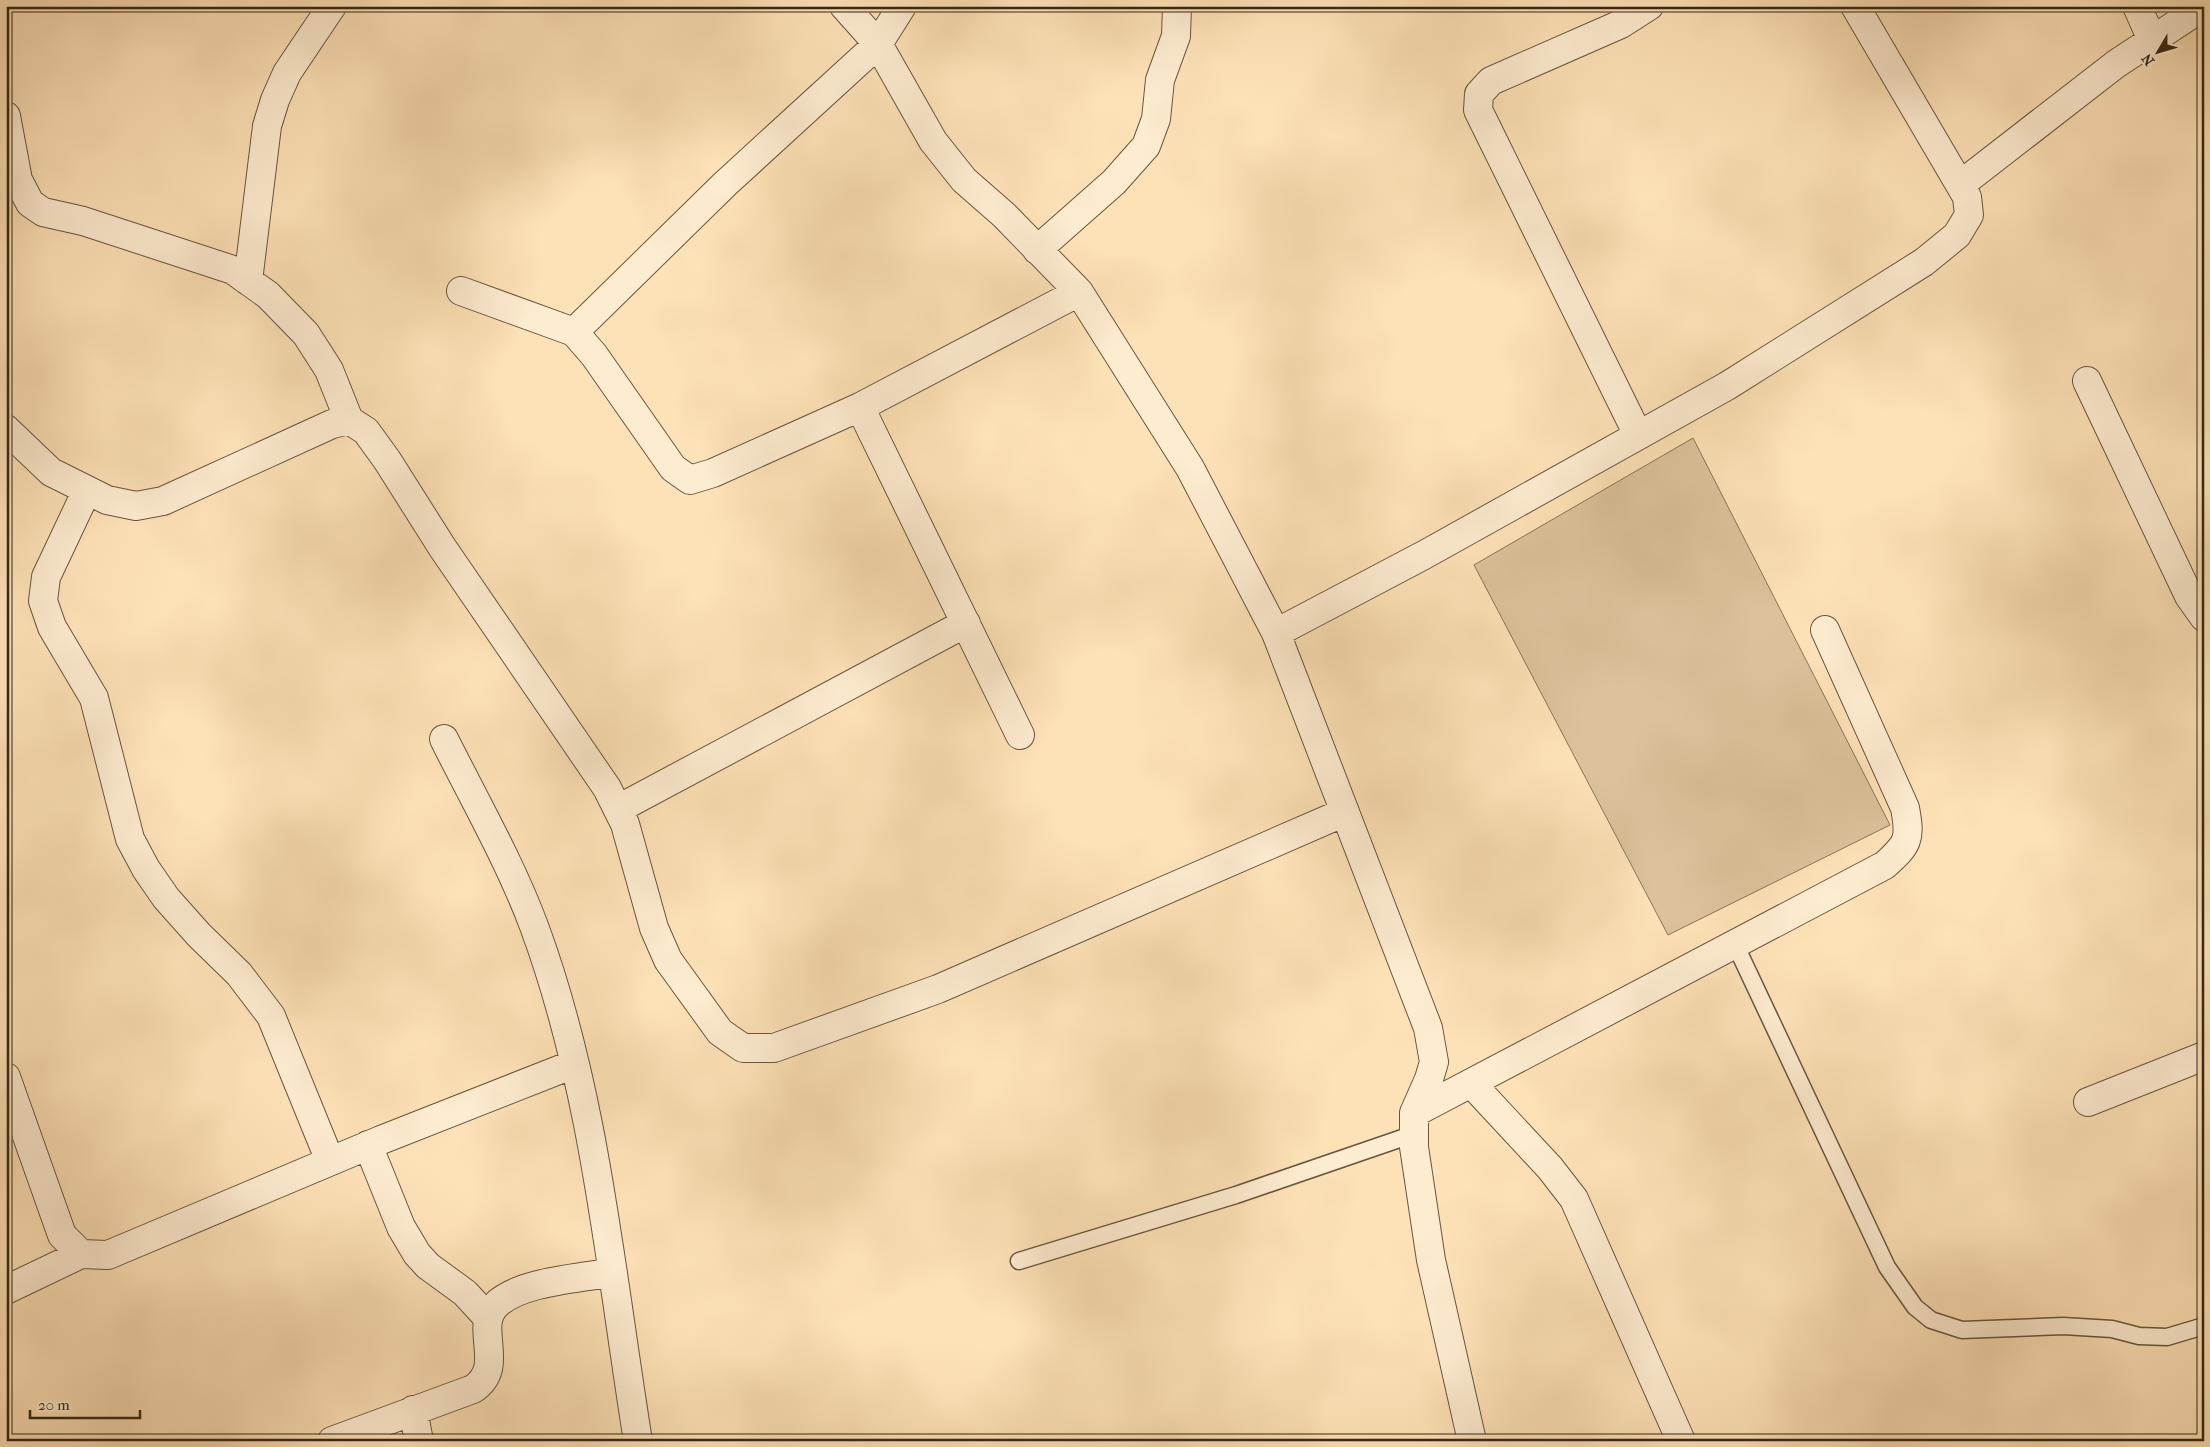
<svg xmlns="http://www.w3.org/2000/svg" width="2210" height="1447" font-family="'IM FELL French Canon',serif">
  <rect width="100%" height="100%" fill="#fee2b7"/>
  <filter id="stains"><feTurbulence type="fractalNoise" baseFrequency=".004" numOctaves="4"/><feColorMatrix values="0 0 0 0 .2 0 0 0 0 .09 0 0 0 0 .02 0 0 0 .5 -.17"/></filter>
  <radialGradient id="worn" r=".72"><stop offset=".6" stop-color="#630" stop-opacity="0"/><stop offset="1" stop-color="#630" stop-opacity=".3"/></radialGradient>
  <path fill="#dcc29b" stroke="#887458" d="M1693,438L1890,825L1668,935L1474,565Z"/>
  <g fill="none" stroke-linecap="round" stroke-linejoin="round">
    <g stroke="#67563e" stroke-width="19">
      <path id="lane" d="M1735,944L1887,1267L1915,1307L1931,1320L1962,1330L2063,1326L2112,1329L2139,1336L2167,1337L2204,1326
        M1019,1261L1236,1195L1414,1134"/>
    </g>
    <g stroke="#67563e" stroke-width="30">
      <path id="street" d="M844,6L878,44L933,141L964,180L1004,215L1079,292L1190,468L1276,633L1428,1028L1434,1062L1429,1079L1414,1113V1147L1431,1260L1472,1441
        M2137,6L2152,40
        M6,116L18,180L30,203L43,212L83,221L233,270L268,295L306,334L329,370L349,420
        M1960,185L2116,64L2204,6
        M1037,250L1114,182L1146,146L1156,119L1160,80L1176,36L1177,6
        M248,281L267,126L275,100L287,73L332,6
        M461,291L574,332L594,355L673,468L690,480L713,473L860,407L1079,292
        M574,332L725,184L878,44L902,6
        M2087,381L2189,596L2204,617
        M860,407L1020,735
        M6,429L51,472L107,500L136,506L163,501L332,424L349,420L366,431L387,460L442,547L607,788L625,824L654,928L668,960L720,1032L743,1048H774L938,989L1345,812
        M1638,435L1478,110L1479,94L1491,81L1621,24L1649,6
        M87,490L46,577L43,601L52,627L94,698L130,839L146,869L166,898L199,935L239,974L271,1016L330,1161
        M1276,633L1424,555L1727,386L1924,262L1957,235L1969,215L1967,197L1855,6
        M444,739C475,801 510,862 534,926C595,1091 610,1268 638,1441
        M618,809L966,623
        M6,1077L62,1235L81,1254L108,1255L381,1140L574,1064
        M1471,1083L1550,1168L1574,1199L1681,1441
        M2088,1102L2204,1056
        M1414,1113L1885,865C1908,844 1911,840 1905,808L1825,630
        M368,1145L401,1227L417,1254L428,1266L465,1293L488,1318
        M6,1290L81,1254
        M413,1410L419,1441
        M332,1441L473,1389C508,1366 471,1326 498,1303C524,1281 578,1279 612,1272"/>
    </g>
    <use href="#lane" stroke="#feecd0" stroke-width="16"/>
    <use href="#street" stroke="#feecd0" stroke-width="28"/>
  </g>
  <rect width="2210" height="1447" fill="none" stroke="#fee2b7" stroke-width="25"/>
  <rect x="8" y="8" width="2195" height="1432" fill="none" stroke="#352715" stroke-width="2.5"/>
  <rect x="12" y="12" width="2185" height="1422" fill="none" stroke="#352715"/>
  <g transform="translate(2158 52) rotate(232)" stroke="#feecd0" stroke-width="4" paint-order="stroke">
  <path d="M0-4L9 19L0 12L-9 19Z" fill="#352715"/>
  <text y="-8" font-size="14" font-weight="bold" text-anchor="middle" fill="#352715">N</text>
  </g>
  <path d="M30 1410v8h110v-8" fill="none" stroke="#352715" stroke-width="2.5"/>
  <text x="38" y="1410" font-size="15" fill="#352715" stroke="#feecd0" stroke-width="4" paint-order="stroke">20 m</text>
  <rect width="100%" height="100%" filter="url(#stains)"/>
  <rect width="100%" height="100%" fill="url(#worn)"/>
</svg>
